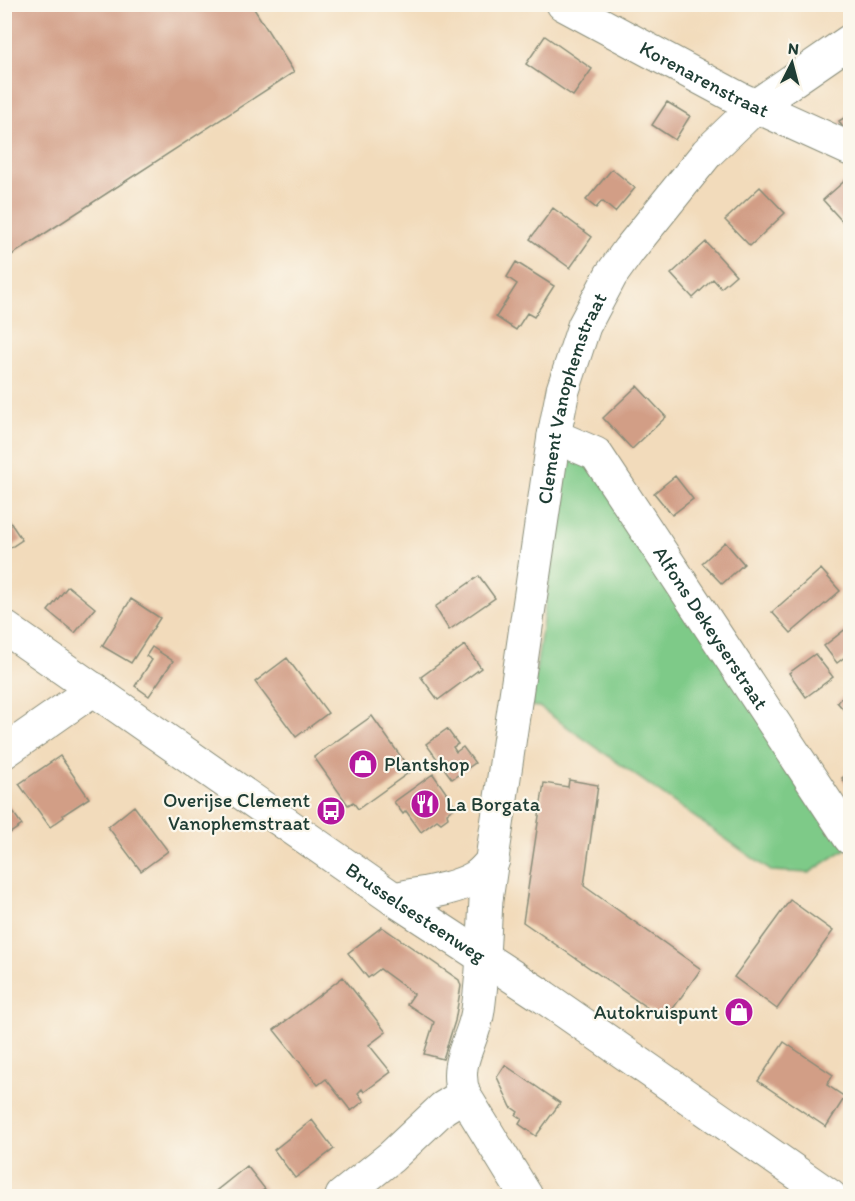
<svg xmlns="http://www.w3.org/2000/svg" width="855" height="1201" font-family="Itim,sans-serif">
  <rect width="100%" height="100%" fill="#fbf7ec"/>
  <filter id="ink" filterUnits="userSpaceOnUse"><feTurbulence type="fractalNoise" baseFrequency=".0167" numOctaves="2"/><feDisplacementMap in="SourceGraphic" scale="12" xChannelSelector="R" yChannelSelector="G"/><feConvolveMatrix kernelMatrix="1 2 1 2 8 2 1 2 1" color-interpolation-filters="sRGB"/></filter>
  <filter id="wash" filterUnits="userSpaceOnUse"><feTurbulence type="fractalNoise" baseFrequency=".008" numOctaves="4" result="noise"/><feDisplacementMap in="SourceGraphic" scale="24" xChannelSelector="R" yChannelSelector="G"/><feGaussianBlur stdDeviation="1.35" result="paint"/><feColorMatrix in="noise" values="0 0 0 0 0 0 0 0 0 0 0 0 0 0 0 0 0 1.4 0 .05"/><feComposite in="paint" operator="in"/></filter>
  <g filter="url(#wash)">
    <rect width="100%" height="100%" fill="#f2dbbb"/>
    <path fill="#7eca88" stroke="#4e845e" stroke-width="1.5" d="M566,459L593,461L850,846L809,873L771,871L539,707L531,706Z"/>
    <g id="blocks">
      <path fill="#d29e86" d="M4,4H238L240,8L246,4H251L294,72L4,260Z
        M545,36L592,69L573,96L526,64Z
        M667,102L690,116L675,140L652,125Z
        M850,114V140L839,121Z
        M612,169L635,188L615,212L602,201L596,208L586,200Z
        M849,177L850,179V214L842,221L823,200Z
        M760,187L785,213L750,246L725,220Z
        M553,208L592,237L570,268L530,239Z
        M706,242L736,275L721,288L713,279L693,298L671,274Z
        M516,262L554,286L534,317L527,313L516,330L496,317L517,284L507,277Z
        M637,386L666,417L632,449L603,418Z
        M675,476L693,499L672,515L654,493Z
        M4,513L22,540L4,552Z
        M725,542L744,564L722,584L702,563Z
        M821,569L840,591L791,633L772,612Z
        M479,576L495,598L449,630L435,607Z
        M68,586L95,608L75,633L48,611Z
        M131,599L160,618L131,663L102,646Z
        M847,628L850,631V653L837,663L824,646Z
        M465,645L481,668L438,700L421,677Z
        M152,647L173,661L149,696L135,686L152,660L146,656Z
        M815,654L833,677L806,697L789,673Z
        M287,658L328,713L296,737L255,682Z
        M850,690V717L837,702Z
        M372,716L411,771L358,809L353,802L348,805L314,757Z
        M447,729L458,744L453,747L456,752L463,747L475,763L452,779L426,744Z
        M60,756L89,798L63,815L64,817L50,827L19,784Z
        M850,772V791L842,778Z
        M433,774L456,807L447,813L448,818L441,823L437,820L421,832L406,811L403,814L394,802Z
        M569,780L598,785L584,886L701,969L665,1020L523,922L544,783L568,787Z
        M4,799L22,825L4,837Z
        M134,806L168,851L141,871L108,827Z
        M790,900L833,931L777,1009L734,977Z
        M382,927L459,980L461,986L455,1021L443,1059L424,1054L434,1022L407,1004L414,994L380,969L368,978L348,953Z
        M343,977L386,1032L369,1045L391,1072L364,1092L362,1089L358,1093L364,1101L351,1111L326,1079L318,1085L274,1030Z
        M784,1042L833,1075L827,1085L845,1097L826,1127L758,1081Z
        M505,1065L560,1103L536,1136L519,1124L522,1119L516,1115L518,1112L511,1107L497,1077Z
        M312,1120L334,1149L295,1178L274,1150Z
        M247,1166L265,1189L255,1196H213L212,1194Z"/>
    </g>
  </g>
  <g filter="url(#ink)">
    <use href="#blocks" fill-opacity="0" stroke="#888c78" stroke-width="1.5"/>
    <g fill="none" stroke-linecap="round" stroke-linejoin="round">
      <g stroke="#888c78" stroke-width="35">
        <g id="minor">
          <path id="s1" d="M563,4L738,98L850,149"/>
          <path id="s2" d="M554,436L596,454L850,838"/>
          <path d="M4,752L94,689"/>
          <path d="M394,899C421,893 452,891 476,877C482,873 488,866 493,860"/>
          <path d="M464,1095L526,1196"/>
          <path id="s3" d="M342,1196L391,1157L443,1108L464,1095C452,1061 474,1042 478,1010C483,974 484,937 486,900L554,436L563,390L584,326L611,275L629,250L707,153L757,105L850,41"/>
        </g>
      </g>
      <g stroke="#888c78" stroke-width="35">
        <g id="major">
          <path id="s4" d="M4,627L394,899L544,997L830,1196"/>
        </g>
      </g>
      <use href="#minor" stroke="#fff" stroke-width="33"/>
      <use href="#major" stroke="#fff" stroke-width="33"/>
    </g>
  </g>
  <defs>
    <g id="shop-disc" transform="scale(1.5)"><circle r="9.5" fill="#b5179e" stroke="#fbf7ec"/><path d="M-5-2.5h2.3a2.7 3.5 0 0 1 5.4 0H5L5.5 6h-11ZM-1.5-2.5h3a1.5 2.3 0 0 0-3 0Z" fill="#fff"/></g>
    <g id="restaurant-disc" transform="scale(1.5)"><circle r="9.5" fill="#b5179e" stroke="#fbf7ec"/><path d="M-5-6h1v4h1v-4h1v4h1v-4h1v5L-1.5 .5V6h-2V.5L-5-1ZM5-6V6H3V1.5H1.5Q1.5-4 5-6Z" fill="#fff"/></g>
    <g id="bus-disc" transform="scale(1.5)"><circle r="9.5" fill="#b5179e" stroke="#fbf7ec"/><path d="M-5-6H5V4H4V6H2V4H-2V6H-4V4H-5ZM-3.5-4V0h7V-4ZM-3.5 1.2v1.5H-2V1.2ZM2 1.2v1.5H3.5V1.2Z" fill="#fff"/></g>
  </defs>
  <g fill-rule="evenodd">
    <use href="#shop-disc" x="363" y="764"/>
    <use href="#restaurant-disc" x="425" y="804"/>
    <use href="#bus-disc" x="331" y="811"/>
    <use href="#shop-disc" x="739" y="1012"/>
  </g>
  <g text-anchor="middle" stroke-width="4.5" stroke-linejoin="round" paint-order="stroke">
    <g font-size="20" fill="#1f3d34" stroke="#fbf7ec">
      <text dy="7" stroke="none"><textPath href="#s1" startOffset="160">Korenarenstraat</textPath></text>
      <text dy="7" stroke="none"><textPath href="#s3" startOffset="867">Clement Vanophemstraat</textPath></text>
      <text dy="7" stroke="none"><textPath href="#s2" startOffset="254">Alfons Dekeyserstraat</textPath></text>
      <text dy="7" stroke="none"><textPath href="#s4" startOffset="501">Brusselsesteenweg</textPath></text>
    </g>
    <g font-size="20" fill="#1f3d34" stroke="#fbf7ec" text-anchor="start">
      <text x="384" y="771">Plantshop</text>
      <text x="310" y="807" text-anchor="end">Overijse Clement<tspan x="310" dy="23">Vanophemstraat</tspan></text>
      <text x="446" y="811">La Borgata</text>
      <text x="718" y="1019" text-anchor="end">Autokruispunt</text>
    </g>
  </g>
  <rect width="855" height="1201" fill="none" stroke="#fbf7ec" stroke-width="24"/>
  <g transform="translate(792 63) rotate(6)" stroke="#fbf7ec" stroke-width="4.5" paint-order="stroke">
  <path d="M0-4.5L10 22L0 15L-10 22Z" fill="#1f3d34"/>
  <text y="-9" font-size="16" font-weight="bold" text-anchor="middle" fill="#1f3d34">N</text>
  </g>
</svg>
